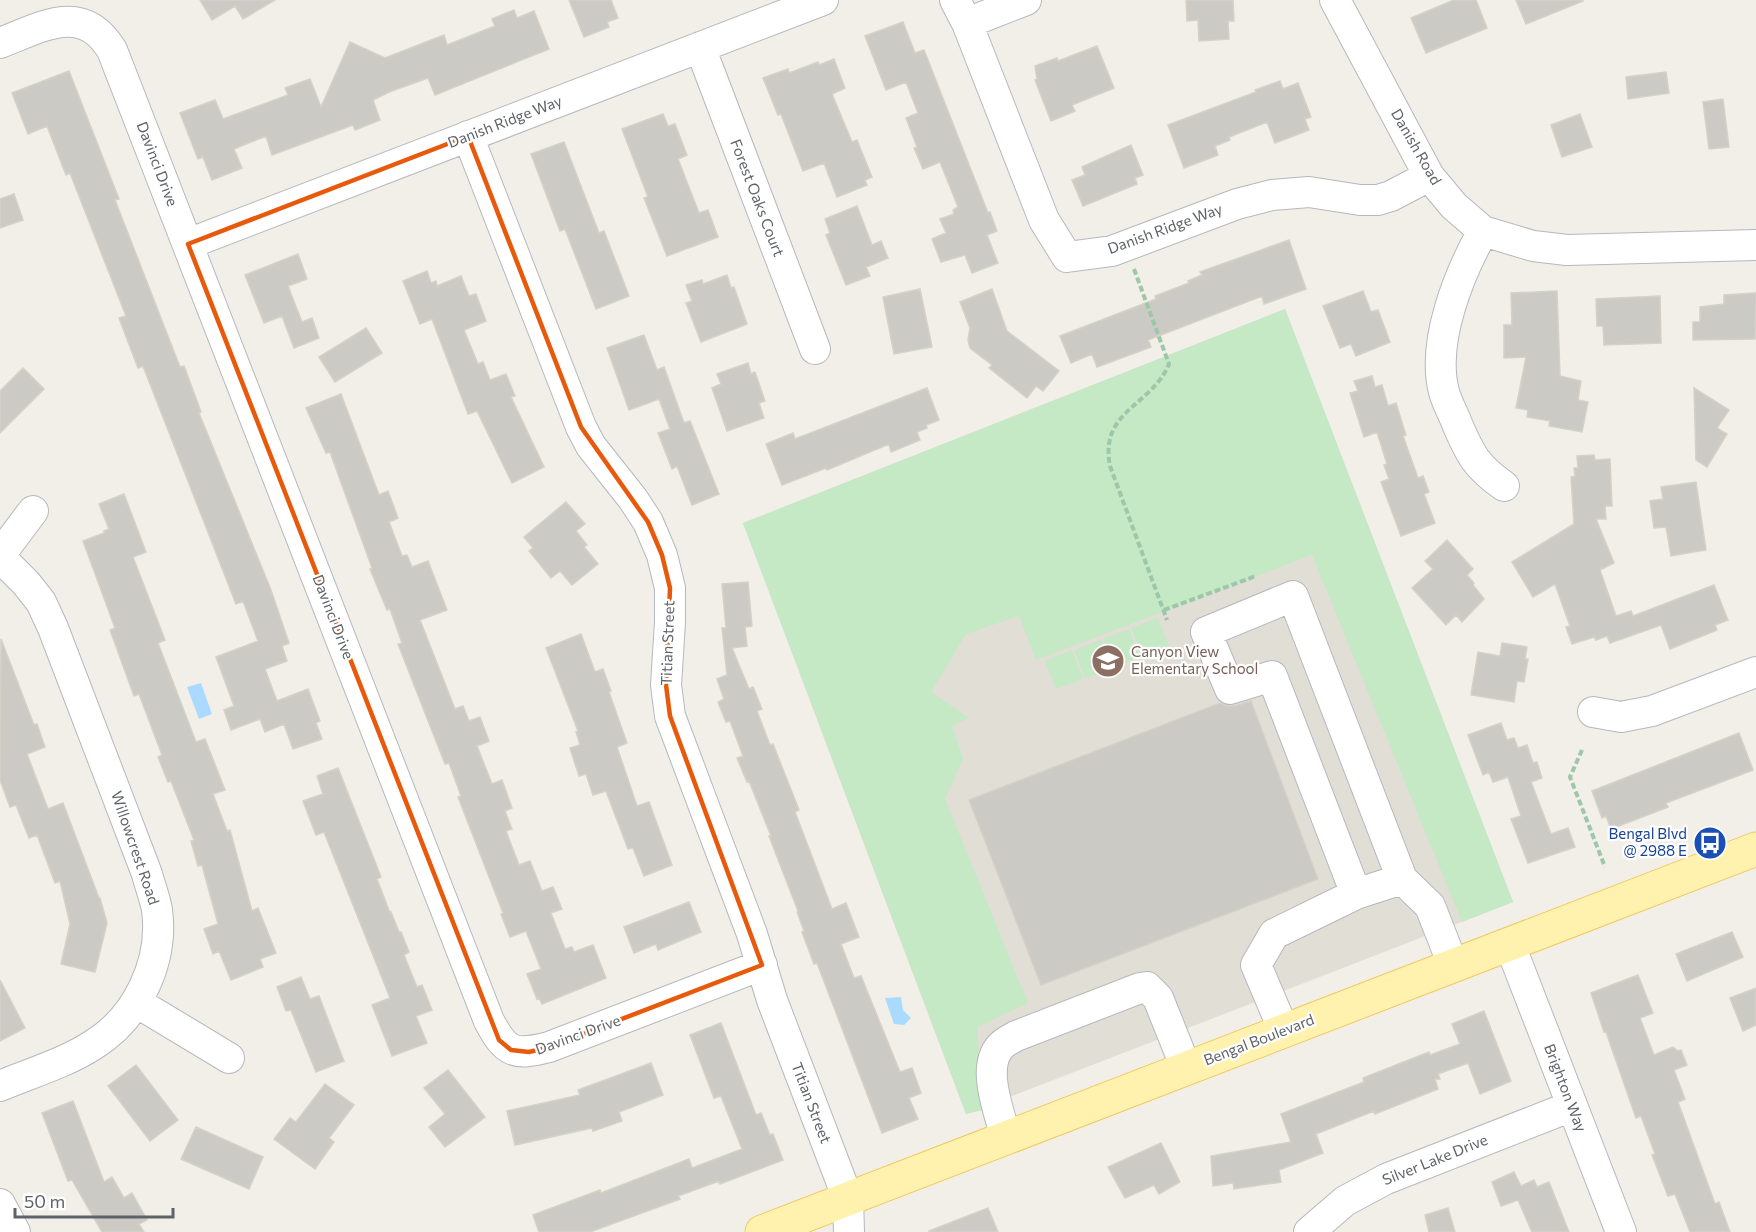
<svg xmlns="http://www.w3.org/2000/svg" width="1756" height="1232" font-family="Commissioner,sans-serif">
  <rect width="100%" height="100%" fill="#f1efe8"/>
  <path fill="#e1ded6" d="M1285,309L1513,902L966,1114L743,523Z"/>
  <path fill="#c5e8c5" d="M1285,309L1513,902L1462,922L1312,555L1036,660L1019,616L966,634L931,692L969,718L952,726L963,758L945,799L1028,1003L977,1027L983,1110L966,1114L743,523Z
    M1158,618L1169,646L1142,656L1131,628Z
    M1129,629L1140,657L1114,667L1103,639Z
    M1101,640L1112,668L1085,678L1074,650Z
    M1072,650L1083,679L1056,689L1045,661Z"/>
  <path fill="#aadaff" d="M201,683L212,714L199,719L187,687Z
    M901,997L903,1010L911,1018L904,1025L894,1024L885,998Z"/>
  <path fill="#cccac5" stroke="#d6d1c6" stroke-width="1.5" d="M200,0H275L243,19L235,6L212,20Z
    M569,0H611L618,18L607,22L609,27L584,37Z
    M1186,0H1233L1234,21H1228L1229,39L1199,41L1198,20L1187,21Z
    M1454,0H1476L1487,28L1426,53L1411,18Z
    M1516,0H1583V1L1526,24Z
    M514,10L517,18L534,11L549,49L435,95L428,78L389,92L373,100L380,120L355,130L353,125L272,155L266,136L234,149L242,168L212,180L203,157L198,159L180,113L215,100L223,119L288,95L285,88L310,79L321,107L350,42L385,58L444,35L447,45L495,26L492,19Z
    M903,22L915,53L924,50L988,213L990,212L997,231L987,235L998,263L972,273L965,255L941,262L932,239L946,233L940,219L954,214L953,210L958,207L940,162L923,169L914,148L917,147L906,118L918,113L906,82L886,90L865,36Z
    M1097,46L1114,88L1072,105L1075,111L1051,121L1035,80L1037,79L1035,66L1057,58L1058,61Z
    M834,59L845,88L832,94L852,142L857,140L872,177L865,180L867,185L837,197L824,163L803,171L781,114L778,115L763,78L788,69L789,73L818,62L819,65Z
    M69,71L119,199L115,200L180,367L184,366L201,412L199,413L271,590L289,643L282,646L287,661L265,669L277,701L308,689L320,721L316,723L322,739L293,749L284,724L265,732L260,719L231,730L224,710L234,706L216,657L258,641L243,601L236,604L143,366L138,368L119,318L126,316L70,173L66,175L47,126L28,134L12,93Z
    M1666,72L1669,93L1628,99L1626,77Z
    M1280,81L1283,89L1298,83L1311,117L1305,119L1309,130L1275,143L1267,122L1229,137L1230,140L1215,146L1218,155L1184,168L1168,125L1256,92L1255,90Z
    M1723,99L1729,147L1709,149L1703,102Z
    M663,114L668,126L675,124L687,155L678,159L699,213L708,210L718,237L667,256L644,198L648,197L622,129Z
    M1580,114L1592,147L1562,157L1551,125Z
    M564,142L599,233L604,231L629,296L596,309L565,229L560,231L531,154Z
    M1131,145L1143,175L1135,178L1137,184L1083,206L1072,180L1085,175L1082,167Z
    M14,194L23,220L0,228V199Z
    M857,206L872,245L881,241L888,258L866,267L870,276L846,285L826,235L830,233L825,219Z
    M1289,240L1306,289L1264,304L1262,296L1148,340L1151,347L1097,367L1092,354L1071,363L1060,336L1156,299L1155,296L1189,283L1188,281L1202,275L1200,272Z
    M298,254L307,279L288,286L302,322L312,318L319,338L294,348L282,316L264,323L245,275Z
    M427,271L431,283L436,281L437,286L461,276L469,296L476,294L486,321L464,330L478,364L483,362L490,380L506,374L515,396L511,397L544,467L512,483L477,411L468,414L432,319L420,324L403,281Z
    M727,275L731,288L734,287L747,324L701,342L686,303L692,301L686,285L702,280L703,284Z
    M920,289L932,347L894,354L883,297Z
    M992,289L1007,331L1059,371L1043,391L1036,386L1027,398L989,368L992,365L970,348L968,340L970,328L960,302Z
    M1363,291L1371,312L1378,310L1390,342L1356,356L1351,344L1340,348L1323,306Z
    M1557,291L1560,376L1581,381L1578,400L1588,402L1582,432L1549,426L1550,421L1527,417L1528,410L1516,408L1526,357L1504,358V325H1512L1511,293Z
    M1756,293L1755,339L1693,340V322H1700V307L1724,304V295Z
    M1660,296L1661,343L1604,345L1603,326H1597L1596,299Z
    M366,328L382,353L335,382L319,357Z
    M644,335L657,370L664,367L684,423L690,421L719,494L692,505L677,466L672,469L658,433L670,429L659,399L629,410L607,348Z
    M748,363L751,374L755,372L765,401L759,403L764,418L727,431L712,388L721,384L717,374Z
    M23,368L44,389L0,433V391Z
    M1372,376L1375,387L1382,385L1388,406L1396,403L1406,435L1403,436L1418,478L1423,476L1429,492L1424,494L1435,523L1401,536L1381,482L1389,479L1384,465L1387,464L1377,432L1364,437L1350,393L1358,391L1354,381Z
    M927,388L939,420L926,425L927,428L917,432L920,440L891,452L889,444L827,470L826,468L782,485L766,444L793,433L795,439Z
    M1694,388L1729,410L1717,428L1727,434L1707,467L1696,460Z
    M341,394L379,495L388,491L398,518L389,522L402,556L407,555L412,567L428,561L447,610L420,620L455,709L463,706L469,721L480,717L489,741L477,746L492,784L502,780L512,808L505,811L512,829L506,831L519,865L530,861L542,891L553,887L562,909L551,913L565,949L572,947L574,952L593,945L606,978L542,1004L539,998L537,999L527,974L541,969L526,931L510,937L501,914L503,913L458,797L461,796L449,763L445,764L398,644L402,643L390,609L387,610L370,569L372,568L330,452L326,453L306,408Z
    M1594,455L1595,460L1610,459L1612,506H1605L1606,519H1596L1614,563L1600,570L1616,616L1631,611L1633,616L1714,585L1728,620L1715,625L1717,630L1670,649L1661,625L1610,643L1607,636L1596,640L1594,637L1572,644L1566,627L1570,626L1555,584L1533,597L1512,562L1574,524L1571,477L1575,476L1574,468H1578L1577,456Z
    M1696,482L1706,550L1671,556L1666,527L1654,528L1650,501L1663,499L1661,487Z
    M124,494L146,552L133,557L165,640L158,643L196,742L205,739L225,790L213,794L227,831L230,830L252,911L258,908L276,953L260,959L263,967L231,980L219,951L213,954L204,929L218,924L202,865L198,866L191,841L194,840L171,781L168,782L158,757L162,755L139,694L134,696L110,630L115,628L83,541L104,533V531L109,529L99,504Z
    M566,502L585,524L576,531L587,545L584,547L598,564L572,585L560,571L551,578L529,551L533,548L524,537Z
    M1447,540L1473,569L1467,575L1474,583L1473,585L1484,599L1462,622L1456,615L1446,625L1412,588L1433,569L1425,561Z
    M748,582L752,626L745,627L747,646L732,648L749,689L753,687L762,709L757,711L770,745L773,744L799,810L795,812L832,909L846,903L859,937L841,944L854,978L861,976L900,1072L912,1068L921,1093L909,1098L918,1119L882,1133L817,963L814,964L802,932L804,931L797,912L798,911L769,836H771L749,781L747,782L737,758L743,756L730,721L726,722L718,702L724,699L717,679L727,675L722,628H726L722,584Z
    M581,634L595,672L603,669L611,691L609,692L627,743L617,747L637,806L649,802L672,865L644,876L633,848L628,849L606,791L593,795L586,774L579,776L570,748L580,745L576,732L578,731L546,648Z
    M1,639L34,725L37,724L45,747L27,754L48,809L63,803L99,898H100L107,923L95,972L61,964L70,924L60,881L55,883L37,835L29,838L16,805L10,807L0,780Z
    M1502,643L1527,647L1525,659H1528L1524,682L1517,681L1514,702L1471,695L1478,652L1500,656Z
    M1251,701L1318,879L1041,985L969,800L1220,703L1227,706H1235Z
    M1501,723L1507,740L1514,738L1518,748L1527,745L1533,763L1537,762L1542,778L1531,782L1551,834L1568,828L1575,847L1528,863L1511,819L1521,816L1508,777L1493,782L1489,772L1483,775L1468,735Z
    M1739,733L1753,770L1666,803L1668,807L1611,829L1606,816L1602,818L1592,791Z
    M338,768L381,877L377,879L390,913L391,912L399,932H401L409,952L404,955L417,987L422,985L432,1010L416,1016L427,1043L392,1056L372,1005L390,998L324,832L316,835L303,801L323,794L317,776Z
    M689,902L701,932L658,950L656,944L634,953L624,927Z
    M1732,932L1743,957L1687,981L1676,954Z
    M1638,975L1653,1013L1640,1018L1654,1055L1673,1047L1678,1051L1681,1050L1687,1065L1674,1070L1685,1099L1678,1102L1715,1204L1719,1202L1730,1232H1690L1675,1194L1668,1196L1652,1155L1655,1154L1641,1116L1636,1118L1606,1032H1604L1591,993Z
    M301,977L310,999L319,996L344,1061L316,1072L291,1010L286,1011L277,987Z
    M0,980L25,1028L0,1041Z
    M1756,988V1025L1743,1031L1730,998Z
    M1484,1011L1511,1081L1480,1094L1468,1063L1438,1074L1440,1079H1435L1438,1089L1375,1114L1374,1111L1316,1134L1323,1153L1279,1170L1281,1182L1234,1189L1233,1183L1213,1186L1211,1156L1291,1142L1281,1114L1364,1082L1363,1078L1429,1052L1430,1055L1460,1044L1452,1024Z
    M721,1023L756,1115L761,1113L770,1135L773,1134L783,1160L720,1184L719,1181L678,1196L680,1199L590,1232H539L533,1215L600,1190L601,1193L689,1159L692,1168L742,1149L721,1096L714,1098L690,1035Z
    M651,1063L663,1095L619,1112L622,1121L593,1131L592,1128L515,1145L507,1111L580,1095L578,1090Z
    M136,1065L178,1120L150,1141L108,1086Z
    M448,1070L485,1117L445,1147L429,1127L445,1114L424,1088Z
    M325,1084L354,1105L329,1138L334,1142L315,1169L274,1139L290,1118L296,1122Z
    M73,1101L104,1182L112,1177L124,1198L132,1193L147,1220L139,1224L144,1232H102L72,1180L68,1181L42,1113Z
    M196,1127L263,1157L249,1189L181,1159Z
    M1161,1143L1180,1182L1159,1194L1154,1185L1125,1198L1108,1167Z
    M1514,1172L1521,1186L1534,1180L1537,1187L1549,1182L1569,1232H1532L1518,1200L1501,1206L1492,1182Z
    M988,1208L998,1232H929V1231Z
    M1448,1208L1455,1232H1429L1425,1215Z"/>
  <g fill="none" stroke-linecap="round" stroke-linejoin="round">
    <g stroke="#b5b8bc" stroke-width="32">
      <path id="minor" d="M955,0L967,23L1044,220L1067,257L1112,251L1237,204L1272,195L1309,192L1360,200H1378L1391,196L1429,176
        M1335,0L1429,176L1454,206L1483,231L1533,246L1567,250L1756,245
        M967,23L1026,0
        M0,43C42,27 82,1 112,50L489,1021C506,1053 514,1056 549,1047L762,965
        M700,47L815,349
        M468,136L581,427L591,446L633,499L648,522L662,555L670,588V622L666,685L670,716L752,934L772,1000L848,1199L849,1232
        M1483,231C1459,274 1431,342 1444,392C1447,403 1454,415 1458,426C1471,456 1477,467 1504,486
        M188,244L823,0
        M0,555L33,511
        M0,557L26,583L41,602L53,628L147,874C150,886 155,898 157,910C164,962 137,1018 93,1045C65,1063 31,1073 0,1086
        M1593,712L1621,717L1652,711L1756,672
        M1356,894L1272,676L1230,689L1206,632L1293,596L1402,879L1430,906L1453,965
        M1510,945L1621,1232
        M136,1002L229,1058
        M1284,1031L1256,965L1274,934L1356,894L1402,879
        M1006,1138C1000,1114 981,1068 1000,1047C1004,1042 1011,1039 1016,1036L1140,988L1147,987L1158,998L1186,1068
        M0,1204L15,1232
        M1309,1232L1345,1201L1386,1179L1572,1106"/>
    </g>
    <g stroke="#f2c960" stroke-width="35">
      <path id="major" d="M762,1232L1756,849"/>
    </g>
    <path stroke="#9cc7a9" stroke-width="4" stroke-dasharray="6 3" stroke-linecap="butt" d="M1134,269L1169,364C1152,406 1099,410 1110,466L1167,620
      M1164,610L1256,576
      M1582,750L1570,777L1605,867"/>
    <use href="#minor" stroke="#fff" stroke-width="30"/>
    <use href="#major" stroke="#fff2af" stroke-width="33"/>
  </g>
  <path fill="none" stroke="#e8590c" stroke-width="4.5" stroke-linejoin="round" d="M468,136L581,427L648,522L662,555L670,588L666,685L670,716L762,965L549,1047L529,1052L511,1050L499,1040L188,244Z"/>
  <defs>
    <g id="school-disc" transform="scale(1.725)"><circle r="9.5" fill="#8d6e63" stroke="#fff"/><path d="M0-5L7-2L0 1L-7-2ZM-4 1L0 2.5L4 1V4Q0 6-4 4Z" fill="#fff"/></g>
    <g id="bus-disc" transform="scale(1.725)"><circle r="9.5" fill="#1a4fb4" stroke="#fff"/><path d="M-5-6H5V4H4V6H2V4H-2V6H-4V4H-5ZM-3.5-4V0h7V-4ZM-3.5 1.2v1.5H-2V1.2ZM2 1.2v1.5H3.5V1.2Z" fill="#fff"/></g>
  </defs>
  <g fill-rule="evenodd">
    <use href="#school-disc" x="1108" y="661"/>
    <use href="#bus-disc" x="1710" y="843"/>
  </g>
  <g text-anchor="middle" stroke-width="4.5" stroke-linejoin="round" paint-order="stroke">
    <g font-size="15" fill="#5f6368" stroke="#fff">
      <text transform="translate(505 122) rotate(-21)" y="5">Danish Ridge Way</text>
      <text transform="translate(1416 147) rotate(60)" y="5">Danish Road</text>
      <text transform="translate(157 164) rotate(69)" y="5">Davinci Drive</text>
      <text transform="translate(757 198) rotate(69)" y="5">Forest Oaks Court</text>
      <text transform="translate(1165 229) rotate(-20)" y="5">Danish Ridge Way</text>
      <text transform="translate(333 617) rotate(69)" y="5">Davinci Drive</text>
      <text transform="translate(668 643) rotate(-88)" y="5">Titian Street</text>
      <text transform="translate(135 848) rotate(71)" y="5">Willowcrest Road</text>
      <text transform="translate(578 1035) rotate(-20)" y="5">Davinci Drive</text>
      <text transform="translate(1259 1040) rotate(-21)" y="5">Bengal Boulevard</text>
      <text transform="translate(1565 1088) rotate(69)" y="5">Brighton Way</text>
      <text transform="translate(811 1103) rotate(69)" y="5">Titian Street</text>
      <text transform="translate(1435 1160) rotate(-22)" y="5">Silver Lake Drive</text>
    </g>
    <g font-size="15" fill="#785e54" stroke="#fff" text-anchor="start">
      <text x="1131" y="657">Canyon View<tspan x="1131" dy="17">Elementary School</tspan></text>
    </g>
    <g font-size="15" fill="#164399" stroke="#fff" text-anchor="end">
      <text x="1687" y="839">Bengal Blvd<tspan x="1687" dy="17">@ 2988 E</tspan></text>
    </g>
  </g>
  <path d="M15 1208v9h158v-9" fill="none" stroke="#5f6368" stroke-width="3"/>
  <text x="24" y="1208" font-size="18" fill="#5f6368" stroke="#ffffff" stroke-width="4.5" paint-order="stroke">50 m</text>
</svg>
